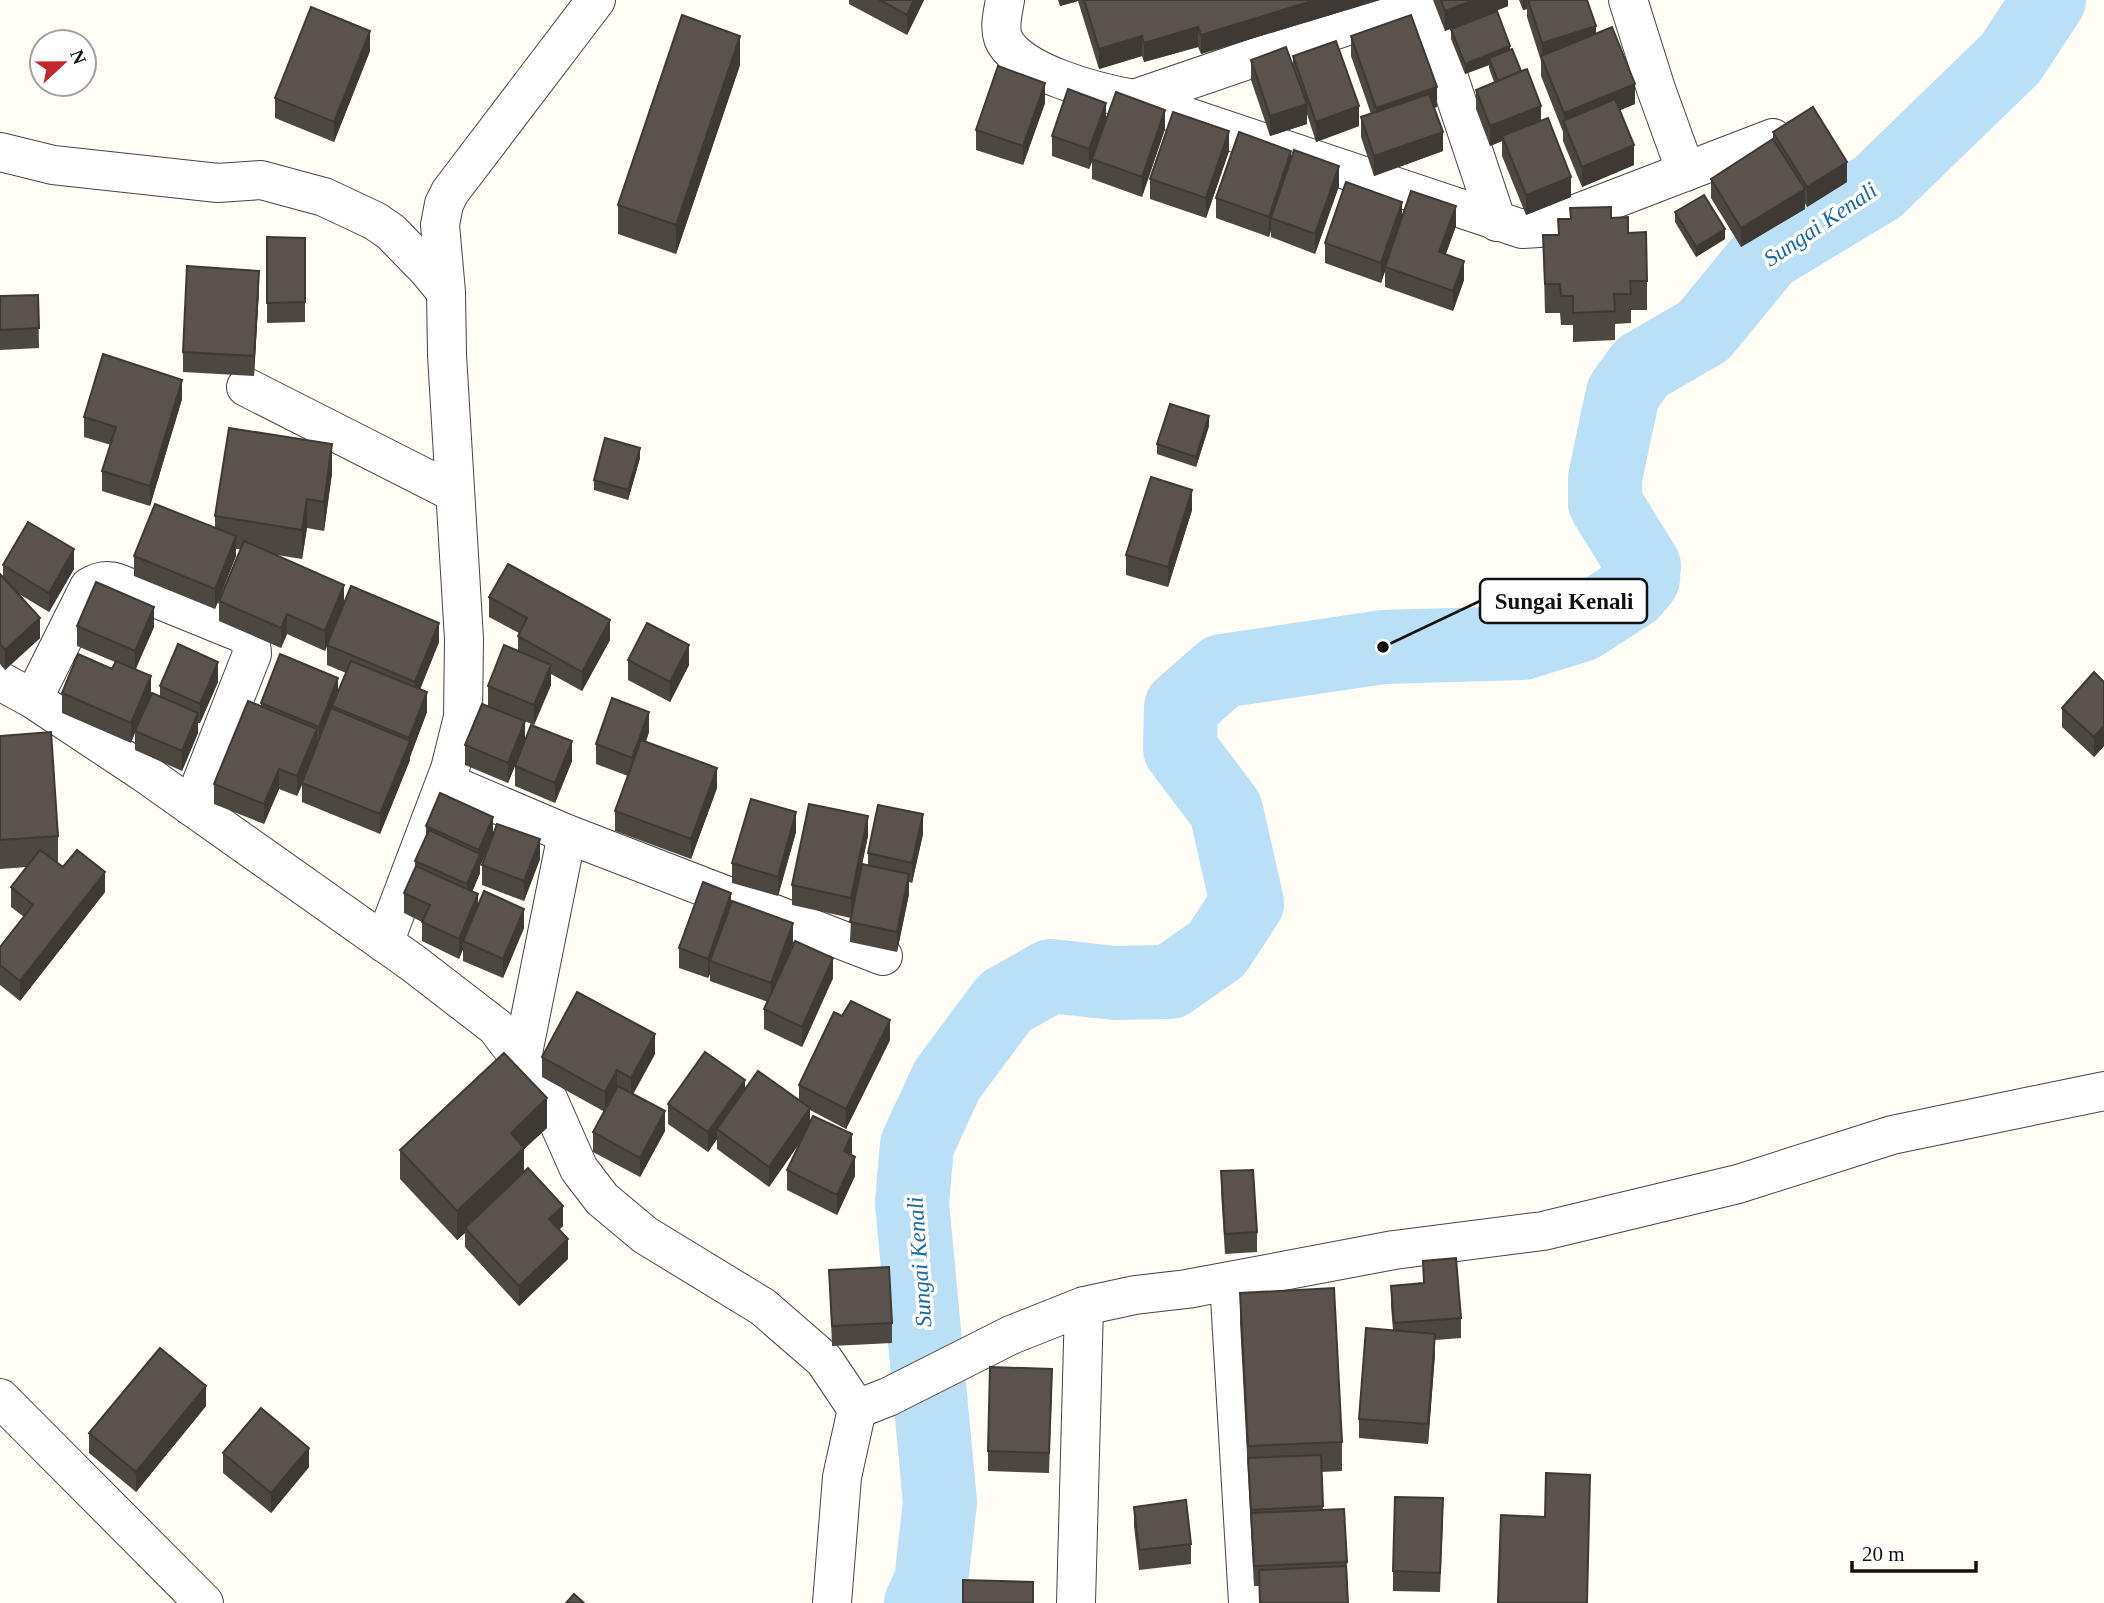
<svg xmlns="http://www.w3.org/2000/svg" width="2104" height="1603" font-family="'Times New Roman',serif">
  <rect width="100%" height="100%" fill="#fffdf5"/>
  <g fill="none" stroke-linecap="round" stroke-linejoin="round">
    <path stroke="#b9e0f7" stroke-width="74" d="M921,1603L931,1582L940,1502L912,1203L917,1145L947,1080L1005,1002L1051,976L1115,983L1170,982L1217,949L1247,903L1226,810L1180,749L1181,707L1222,671L1383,647L1523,643L1581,625L1632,592L1643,579L1644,566L1605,503V478L1623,393L1642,367L1704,331L1767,254L1878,187L2011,58L2049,0"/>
    <g stroke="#444" stroke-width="40">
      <path id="minor" d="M1005,0C1003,12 999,26 1003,38C1017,73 1100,93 1134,99L1522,229L1539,228L1773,138
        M1423,0L1497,222
        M1628,0L1656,89L1686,172
        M1134,99L1423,0
        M0,152L53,165L218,183L261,180L324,197L375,221L391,232L427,269L446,292
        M246,387L455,493
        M0,681L33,699L143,772L413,963L496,1027L545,1092L579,1169L602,1199L645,1235L763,1307L824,1360L857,1409L842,1477L832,1603
        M33,699L89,587C99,581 107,579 118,583L241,633C249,639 252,644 252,654L192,807
        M445,782L567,834L883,956
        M384,943L450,769L463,717L464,639L447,355L446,292L440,225L444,204L450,192L596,0
        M522,1058L567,834
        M1229,1281L1248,1603
        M0,1398L204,1603
        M857,1409L888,1397L1011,1335L1084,1306L1135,1295L1187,1289L1394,1250L1543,1231L1738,1184L1892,1135L2104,1091
        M1076,1603L1084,1306"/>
    </g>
    <use href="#minor" stroke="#fff" stroke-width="38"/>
  </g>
  <path fill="#4d4742" d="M849,0H924L907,35L849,4Z
    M1058,0H1380L1201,54L1198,47L1144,62L1142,56L1099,69L1078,1L1060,6Z
    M1433,0H1508V6L1445,31Z
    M1519,0H1587L1596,34L1635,104L1619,110L1634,165L1582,187L1563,141V132L1541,76V61L1527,17V9L1523,10Z
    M1451,29L1510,50L1541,121L1571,197L1526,215L1502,156V141L1490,146L1476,109V90L1494,82L1489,68V65L1465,74L1451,39Z
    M1351,36L1437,107H1434L1443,151L1374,176L1361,137V117L1371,114L1351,56Z
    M370,51L334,142L275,118V98Z
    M1293,56L1359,126L1316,142L1307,114V124L1270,136L1251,80V60L1293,67Z
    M740,65L676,254L618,234V205Z
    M1045,103L1023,165L976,150V130Z
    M1106,120L1165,129L1142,197L1092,179V162L1089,169L1052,156V136Z
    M1773,132L1847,182L1807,207L1805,203V209L1741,247L1711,198V179L1773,140Z
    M1229,151L1206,218L1150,199V179Z
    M1291,159L1339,186L1315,254L1271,237V230L1269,237L1216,218V198Z
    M1675,212L1725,239L1696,257L1675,222Z
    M1402,218L1456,226L1446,254L1464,280L1453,311L1385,287V271L1381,283L1325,263V243Z
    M1611,218L1628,233L1647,281V310H1631V323L1615,324V340L1573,342V325H1561L1560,313H1545L1543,235H1558V219Z
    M267,237L305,238V322L267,323Z
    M259,290L254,376L183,372V352Z
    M38,295L39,348L0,350V296Z
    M182,399L150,506L102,491V471L111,445L84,437V417Z
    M1209,426L1196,467L1157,454V444Z
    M640,458L628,500L594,490V480Z
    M332,473L324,531L307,528L302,559L277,555L344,601L439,642L420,689L427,712L410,757V760L380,834L302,802V785L297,796L279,789L264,824L214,804V784L261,707V703L338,692L346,673L327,665V646L325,651L287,634L281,648L219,621V601L241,549H236V556L215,609L134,576V556L215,528V516Z
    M1192,510L1168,587L1126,575V555Z
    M3,565L74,569L49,612L19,594L40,638L5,670L0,664V574L3,576Z
    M489,597L610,640L582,691L551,674V685L534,725L488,706V686L518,651V636L519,633L489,617Z
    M77,626L154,627L135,669L151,693L160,696V686L218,682L200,723H198V733L182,771L135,750V733L131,743L62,713V693L112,669L115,662L77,646Z
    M628,660L689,665L670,702L628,680Z
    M2104,682V746L2094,757L2062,727V708Z
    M649,732L646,742L717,788L691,859L615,831V811L628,776L596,764V744Z
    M0,736L58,836V864L105,892L20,1001L0,985V947L24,917L11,907V887L27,867L0,869Z
    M525,741L572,761L555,803L515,786V766L508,783L465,765V745Z
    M426,826L493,835L540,859L524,901L482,885V865L489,846L480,866V873L472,892L478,904L524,928L503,978L463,961V949L459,959L422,941V922L404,913V893L415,868V861L426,835Z
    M796,832L778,896L732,883V863Z
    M923,834L912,883L909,882V894L897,952L850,942L851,918L792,905V885L868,836L862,864L868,865V853Z
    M731,902L793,943L787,960L833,978L802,1047L764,1029V1009L768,1002L710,981V974L708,978L679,968V948Z
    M890,1040L846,1129L810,1110V1122L851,1155L855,1176L837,1215L787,1190V1170L801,1141L769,1187L717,1149V1139L708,1152L668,1124V1104L745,1090L799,1100V1085Z
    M655,1054L633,1094L665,1131L640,1177L593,1152V1132L605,1112L542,1077V1057Z
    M547,1128L524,1149V1172L563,1226L559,1230L568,1259L519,1306L465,1247V1233L457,1240L400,1179V1150Z
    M1221,1171L1257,1232V1252L1225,1254L1221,1191Z
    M1423,1261L1461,1318V1338L1435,1340V1354L1428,1444L1359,1438V1419L1393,1330L1391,1306V1286L1423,1283Z
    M829,1270L892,1323V1343L832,1346Z
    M1240,1293L1342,1442V1471L1321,1472L1323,1510L1347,1562L1348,1603H1260L1259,1586H1254L1251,1530L1240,1322Z
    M1052,1388L1049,1473L988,1471V1451Z
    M206,1406L136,1492L89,1453V1433Z
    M223,1453L309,1467L271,1513L223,1473Z
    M1134,1507L1191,1544V1564L1139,1570L1134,1526Z
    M1443,1518L1440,1592L1393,1591V1571Z"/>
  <path fill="#3f3936" d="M914,0H924L907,35V15Z
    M1060,0H1078V1L1060,6Z
    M1315,0H1380L1201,54V35Z
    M1474,0H1508V6L1445,31V11Z
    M1523,0H1527V9L1523,10Z
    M1596,26V45L1542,58V43Z
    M1198,27V47L1144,62V43Z
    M370,31V51L334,142V122Z
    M740,36V65L676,254V225Z
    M1142,36V56L1099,69V49Z
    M1510,46V56L1489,58V65L1465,74V64Z
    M1045,83V103L1023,165V146Z
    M1635,84V104L1568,132L1564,122V113Z
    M1437,87V107L1376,128V108Z
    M1106,103V122L1089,169V149Z
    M1307,104V124L1270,136V116Z
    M1359,106V126L1316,142V122Z
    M1541,106V126L1502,136V141L1490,146V126Z
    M1165,110V129L1142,197V177Z
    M1229,131V151L1206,218V198Z
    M1443,132V151L1374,176V156Z
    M1634,145V165L1582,187V167Z
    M1291,151V171L1271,218V230L1269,237V217Z
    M1847,162V182L1807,207V187Z
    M1339,166V186L1315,254V234Z
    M1571,177V197L1526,215V195Z
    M1805,189V209L1741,247V228Z
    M1402,202V222L1385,267V271L1381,283V263Z
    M1456,206V226L1439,272V252Z
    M1725,229V239L1696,257V247Z
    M1464,261V280L1453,311V291Z
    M259,271V290L254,376V356Z
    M182,380V399L150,506V486Z
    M1209,416V426L1196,467V457Z
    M332,444V473L324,531V502Z
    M640,448V458L628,500V490Z
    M1192,490V510L1168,587V567Z
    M307,499V528L302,559V530Z
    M236,536V556L215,609V589Z
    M74,549V569L49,612V593Z
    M344,585V604L325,651V631Z
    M154,607V627L135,671V651Z
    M287,614V634L281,648V628Z
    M40,618V638L5,670V650Z
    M610,620V640L582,691V672Z
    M439,623V642L415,702V682Z
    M689,645V665L670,702V682Z
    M218,662V682L200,723V704Z
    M551,665V685L534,725V705Z
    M151,676V696L135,731L131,743V723Z
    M338,678V698L332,706V713L319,747V727Z
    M427,692V712L410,757V760L380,834V814L409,742V738Z
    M649,712V732L632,778V758Z
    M198,713V733L182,771V751Z
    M525,721V741L508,783V763Z
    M2104,726V746L2094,757V737Z
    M317,729V749L297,796V776Z
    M572,741V761L555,803V783Z
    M717,768V788L691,859V839Z
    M279,769V789L264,824V804Z
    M796,812V832L778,896V877Z
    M923,814V834L912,883V863Z
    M868,816V836L851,918V898Z
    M493,817V837L480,866V873L467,904V884L479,857V850Z
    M540,839V859L524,901V881Z
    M105,872V892L20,1001V981Z
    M909,874V894L897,952V932Z
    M731,893V913L710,961V974L708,978V959Z
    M478,894V914L463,941V949L459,959V939Z
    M524,909V928L503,978V959Z
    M793,923V943L771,1003V983Z
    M833,958V978L802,1047V1027Z
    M890,1020V1040L846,1129V1109Z
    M655,1034V1054L631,1098V1078Z
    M617,1070V1090L605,1112V1092Z
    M745,1080V1100L717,1129V1139L708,1152V1132Z
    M547,1098V1128L524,1149V1177L465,1228V1233L457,1240V1211L511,1133Z
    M810,1108V1128L769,1187V1167Z
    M665,1111V1131L640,1177V1158Z
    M852,1134V1154L844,1151Z
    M855,1157V1176L837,1215V1195Z
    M563,1206V1226L549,1239V1219Z
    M568,1239V1259L519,1306V1286Z
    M1435,1334V1354L1428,1444V1424Z
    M206,1386V1406L136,1492V1472Z
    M309,1448V1467L271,1513V1493Z"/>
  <path fill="#5a524d" stroke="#3f3936" stroke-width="2" d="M880,0H914L907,15Z
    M1084,0H1315L1201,35L1198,27L1144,43L1142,36L1099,49Z
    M1441,0H1474L1445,11Z
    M1528,0H1587L1596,26L1542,43Z
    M311,7L370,31L334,122L275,98Z
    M1497,11L1510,46L1465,64L1451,29Z
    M682,15L740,36L676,225L618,205Z
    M1411,15L1437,87L1376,108L1351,36Z
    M1612,27L1635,84L1564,113L1541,56Z
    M1336,41L1359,106L1316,122L1293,56Z
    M1286,47L1307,104L1270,116L1251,60Z
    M1512,49L1521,71L1498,81L1489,58Z
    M998,66L1045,83L1023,146L976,130Z
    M1527,69L1541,106L1490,126L1476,90Z
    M1068,89L1106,103L1089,149L1052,136Z
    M1116,92L1165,110L1142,177L1092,159Z
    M1429,94L1443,132L1374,156L1361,117Z
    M1615,99L1634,145L1582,167L1563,121Z
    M1813,107L1847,162L1807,187L1773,132Z
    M1173,112L1229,131L1206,198L1150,179Z
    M1548,118L1571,177L1526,195L1502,136Z
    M1239,132L1291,151L1269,217L1216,198Z
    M1773,139L1805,189L1741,228L1711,179Z
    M1294,150L1339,166L1315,234L1271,218Z
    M1346,182L1402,202L1381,263L1325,243Z
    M1411,191L1456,206L1439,252L1464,261L1453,291L1385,267Z
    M1704,195L1725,229L1696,247L1675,212Z
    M1611,207V218L1628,217V233L1646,232L1647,281H1630L1631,294H1614L1615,311L1573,313V296H1561L1560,284H1545L1543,235H1559L1558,219H1571L1570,208Z
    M267,237L305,238V302L267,303Z
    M187,266L259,271L254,356L183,352Z
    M38,295L39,328L0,330V296Z
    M103,354L182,380L150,486L102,471L116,427L84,417Z
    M1170,404L1209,416L1196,457L1157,444Z
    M229,428L332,444L324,502L307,499L302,530L215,516Z
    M605,438L640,448L628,490L594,480Z
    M1151,477L1192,490L1168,567L1126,555Z
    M155,504L236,536L215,589L134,556Z
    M28,522L74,549L49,593L3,565Z
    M244,541L344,585L325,631L287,614L281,628L219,601Z
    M508,564L610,620L582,672L518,636L527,618L489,597Z
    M0,574L40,618L5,650L0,644Z
    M96,582L154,607L135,651L77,626Z
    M351,586L439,623L415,682L327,645Z
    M647,623L689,645L670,682L628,660Z
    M178,644L218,662L200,704L160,686Z
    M504,645L551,665L534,705L488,686Z
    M78,654L112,669L116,661L151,676L131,723L62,693Z
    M280,654L338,678L319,727L261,703Z
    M351,661L427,692L409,738L332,706Z
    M2094,672L2104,682V726L2094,737L2062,708Z
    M152,693L198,713L182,751L135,731Z
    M612,698L649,712L632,758L596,744Z
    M248,701L317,729L297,776L279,769L264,804L214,784Z
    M482,704L525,721L508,763L465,745Z
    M331,708L410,741L380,814L302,783Z
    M531,725L572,741L555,783L515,766Z
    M51,732L58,836L0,840V736Z
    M641,740L717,768L691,839L615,811Z
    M440,793L493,817L479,850L426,826Z
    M751,799L796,812L778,877L732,863Z
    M809,804L868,816L851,898L792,885Z
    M878,805L923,814L912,863L868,853Z
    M497,824L540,839L524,881L482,865Z
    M429,830L480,854L467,884L415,861Z
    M40,850L63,867L77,850L105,872L20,981L0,965V947L33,905L11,887Z
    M862,864L909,874L897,932L850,922Z
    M416,866L478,894L459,939L422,922L430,905L404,893Z
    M703,882L731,893L708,959L679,948Z
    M484,891L524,909L503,959L463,941Z
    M732,901L793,923L771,983L710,961Z
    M795,941L833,958L802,1027L764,1009Z
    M577,992L655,1034L631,1078L617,1070L605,1092L542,1057Z
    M851,1001L890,1020L846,1109L799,1085L834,1012L842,1016Z
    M705,1052L745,1080L708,1132L668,1104Z
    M504,1053L547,1098L511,1133L524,1148L457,1211L400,1150Z
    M758,1071L810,1108L769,1167L717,1129Z
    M618,1086L665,1111L640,1158L593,1132Z
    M813,1116L852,1134L844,1151L855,1157L837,1195L787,1170Z
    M528,1168L563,1206L549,1219L568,1239L519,1286L465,1228Z
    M1253,1170L1257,1232L1225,1234L1221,1171Z
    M1456,1258L1461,1318L1394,1323L1391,1286L1424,1283L1423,1261Z
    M889,1267L892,1323L832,1326L829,1270Z
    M1334,1288L1342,1442L1248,1446L1240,1293Z
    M1366,1328L1435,1334L1428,1424L1359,1419Z
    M160,1348L206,1386L136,1472L89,1433Z
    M990,1367L1052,1369L1049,1453L988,1451Z
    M261,1408L309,1448L271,1493L223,1453Z
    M1321,1455L1323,1506L1251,1510L1248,1458Z
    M1546,1473L1590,1475L1587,1603H1498L1501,1515L1545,1517Z
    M1395,1497L1443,1498L1440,1573L1393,1571Z
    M1186,1500L1191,1544L1139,1550L1134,1507Z
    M1344,1509L1347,1562L1254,1566L1251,1513Z
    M1346,1566L1348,1603H1260L1259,1570Z
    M963,1580L1033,1582V1603H963Z
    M574,1594L584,1603H566Z"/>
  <g text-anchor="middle" stroke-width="7" stroke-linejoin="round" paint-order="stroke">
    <g font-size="23" font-style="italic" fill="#1768a6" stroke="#fff">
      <text transform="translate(1820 224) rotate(-34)" y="8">Sungai Kenali</text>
      <text transform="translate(919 1262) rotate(-94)" y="8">Sungai Kenali</text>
    </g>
  </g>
  <path fill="none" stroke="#111" stroke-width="2.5" d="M1383 647L1480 601"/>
  <circle fill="#111" stroke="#fff" stroke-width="2.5" cx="1383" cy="647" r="7"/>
  <rect fill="#fff" stroke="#111" stroke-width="2.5" x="1480" y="579" width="167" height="44" rx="7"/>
  <g font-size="23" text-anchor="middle" font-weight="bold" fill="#111">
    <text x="1564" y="609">Sungai Kenali</text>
  </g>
  <g transform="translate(63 63) rotate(68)"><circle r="33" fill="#ffffff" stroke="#a0a0a0" stroke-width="2"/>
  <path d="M0-5L12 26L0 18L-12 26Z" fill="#c4262e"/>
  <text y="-10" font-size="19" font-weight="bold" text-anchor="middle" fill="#111111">N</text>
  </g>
  <path d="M1852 1561v10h124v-10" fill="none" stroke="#111111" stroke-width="3.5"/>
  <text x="1862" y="1561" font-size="21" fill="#111111" stroke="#ffffff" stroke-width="5" paint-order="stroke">20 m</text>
</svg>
